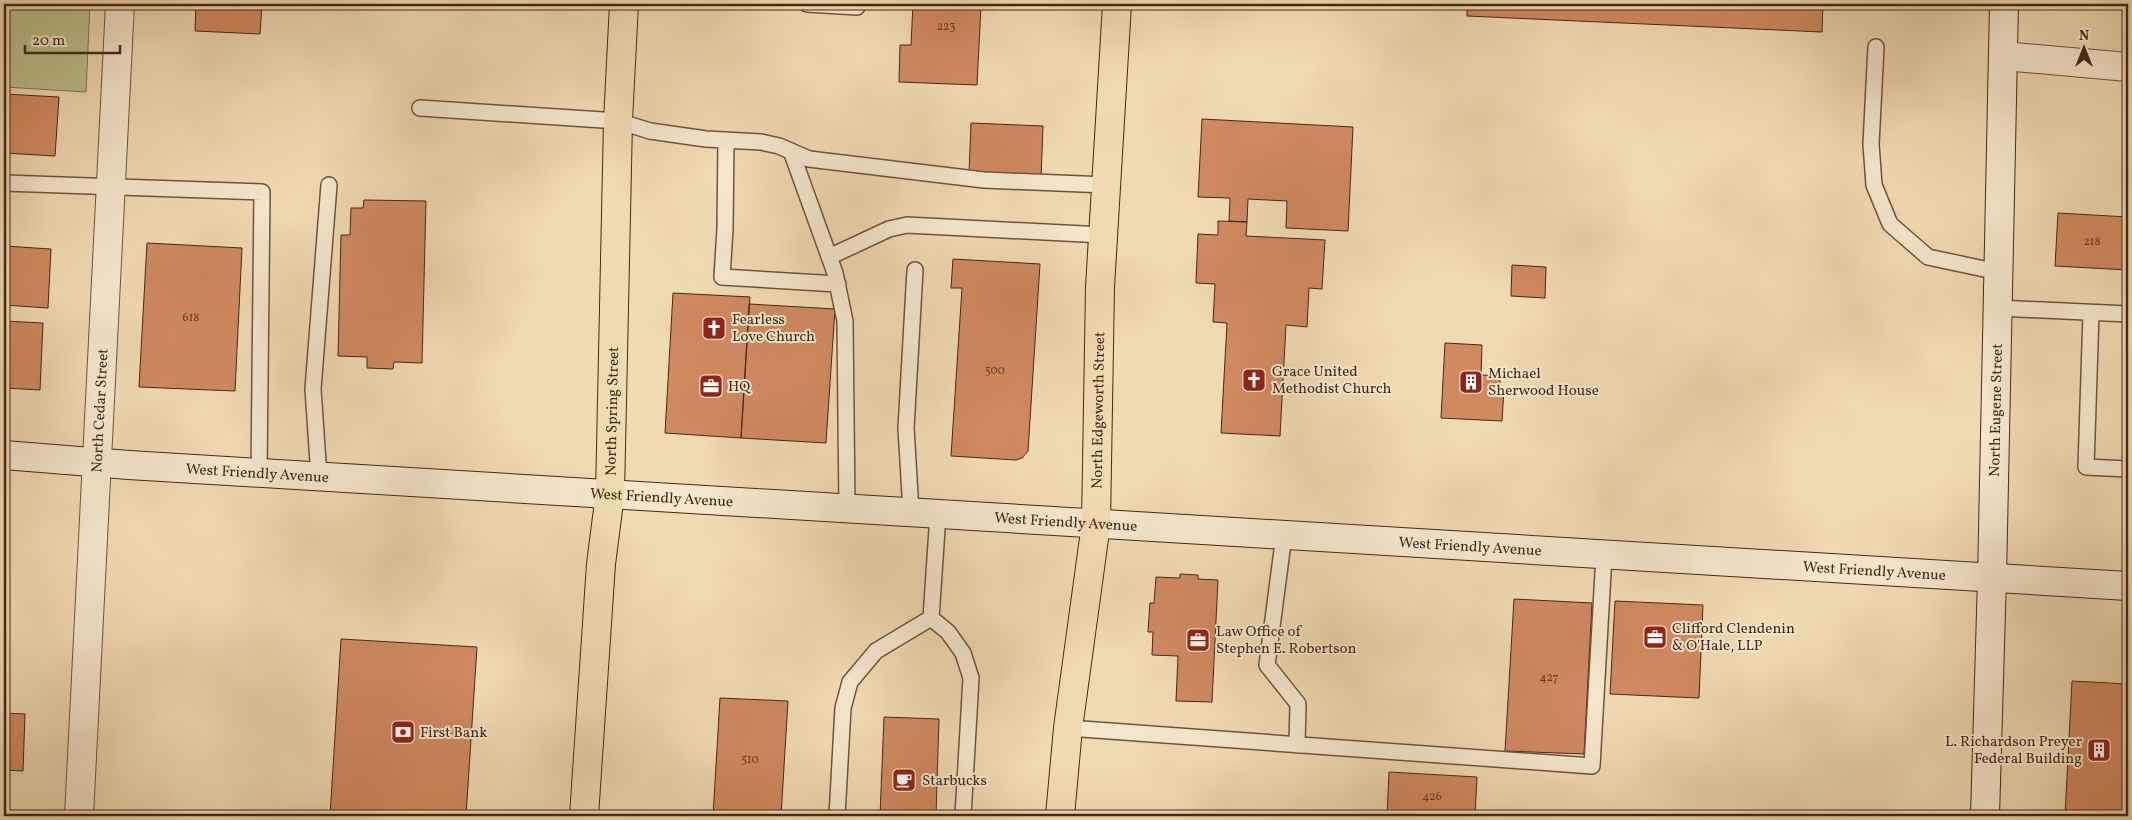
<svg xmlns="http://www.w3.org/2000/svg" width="2132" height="820" font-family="Vollkorn,serif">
  <rect width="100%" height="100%" fill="#f0dab2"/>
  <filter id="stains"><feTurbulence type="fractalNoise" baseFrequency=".004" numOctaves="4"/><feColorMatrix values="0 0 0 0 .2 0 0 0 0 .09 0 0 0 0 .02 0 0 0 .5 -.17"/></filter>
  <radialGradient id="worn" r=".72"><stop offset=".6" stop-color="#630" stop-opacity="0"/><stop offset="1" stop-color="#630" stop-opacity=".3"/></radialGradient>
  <path fill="#bcbf8a" stroke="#807450" d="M4,4H90L86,92L4,87Z"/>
  <path fill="#d18960" stroke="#432817" d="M196,4H262L260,34L195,31Z
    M913,4L981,6L977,85L899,82L900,45H911Z
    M1467,4H1823L1822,32L1467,16Z
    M4,94L59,97L55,156L4,153Z
    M1202,119L1353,127L1348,231L1286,228L1287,201L1248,199L1247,222L1229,221L1230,198L1198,197Z
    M971,123L1043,126L1041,178L969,174Z
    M364,200L426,201L422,363L394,362L393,369L367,368V357L338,356L341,235H350L351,208H363Z
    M2058,213L2128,217V270L2055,266Z
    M1218,221L1247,222L1246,236L1325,240L1322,289L1309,288L1307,327L1286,325L1280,436L1221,433L1227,323L1213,322L1215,284L1196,283L1198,234L1218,235Z
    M147,243L242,248L235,391L139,387Z
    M4,246L51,249L48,308L4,305Z
    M953,259L1040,264L1028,451L1022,458L1016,460L951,456L962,288H951Z
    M1512,265L1546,267L1545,298L1511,296Z
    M673,293L750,297L741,438L665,433Z
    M749,304L835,309L826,443L741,438Z
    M4,321L43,323L40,390L4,388Z
    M1445,343L1482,345L1481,375L1500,376V389H1504L1502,421L1441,418Z
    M1180,574L1198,575V579L1218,580L1212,702L1176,701L1178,656L1152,655L1153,632H1148L1150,603H1154L1156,577L1180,578Z
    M1514,599L1592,603L1584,754L1505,751Z
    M1615,601L1703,605L1699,698L1610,694Z
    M341,639L477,647L466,816H330Z
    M2072,681L2128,684V816H2065Z
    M720,698L788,701L781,816H713Z
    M4,713L25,714L23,771L4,770Z
    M884,717L939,719L936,816H880Z
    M1389,772L1477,777L1475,816H1387Z"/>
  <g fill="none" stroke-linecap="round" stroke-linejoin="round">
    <g stroke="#6e543e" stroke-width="18">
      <path id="service" d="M807,4L857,7
        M1876,47L1871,144L1874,185L1890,224L1928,257L1998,272
        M420,108L618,121L650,131L706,139L761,142L779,146L809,159L984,180L1106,185
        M726,140L725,229L722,277L838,284
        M791,151L835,273L845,321L847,509
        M4,183L262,192L259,473
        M829,257L889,229L907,225L1103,235
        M1998,308L2128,314
        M2091,313L2086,467L2128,469
        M319,477L313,389L329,185
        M911,512L906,428L915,270
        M1284,535L1267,665L1298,704L1297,745
        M931,618L948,632L963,653L971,678L963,816
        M931,618L938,514
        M1068,728L1592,766L1604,555
        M837,816L843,708L850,682L876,651L931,618"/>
    </g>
    <g stroke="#6e543e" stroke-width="30">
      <g id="minor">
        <path d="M2003,56L2128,67"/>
        <path id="s1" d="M79,816L120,4"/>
      </g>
    </g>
    <g stroke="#432817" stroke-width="30">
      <g id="secondary">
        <path id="s2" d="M4,455L129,465L2128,586"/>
        <path id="s3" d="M1985,816L1992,578L2004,4"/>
      </g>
    </g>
    <g stroke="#432817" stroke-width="30">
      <g id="primary">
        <path id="s4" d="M584,816L601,564L610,494L618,121L624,4"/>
        <path id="s5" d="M1060,816L1068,728L1096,524L1100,287L1117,4"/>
      </g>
    </g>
    <use href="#service" stroke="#f5e7cd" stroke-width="15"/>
    <use href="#minor" stroke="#f5e7cd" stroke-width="28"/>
    <use href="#secondary" stroke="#f5e7cd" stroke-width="28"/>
    <use href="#primary" stroke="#f0dab2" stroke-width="28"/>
  </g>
  <defs>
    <g id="church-square" transform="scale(1.25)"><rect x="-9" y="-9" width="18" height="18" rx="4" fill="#8f2418" stroke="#f5e7cd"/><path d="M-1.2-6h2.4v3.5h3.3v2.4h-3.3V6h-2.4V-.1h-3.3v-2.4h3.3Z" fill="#fff"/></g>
    <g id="building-square" transform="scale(1.25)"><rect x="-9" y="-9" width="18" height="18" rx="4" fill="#8f2418" stroke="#f5e7cd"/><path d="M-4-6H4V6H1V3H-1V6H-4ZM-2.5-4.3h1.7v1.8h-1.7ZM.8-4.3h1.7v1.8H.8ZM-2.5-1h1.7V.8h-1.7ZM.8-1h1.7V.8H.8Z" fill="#fff"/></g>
    <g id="office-square" transform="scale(1.25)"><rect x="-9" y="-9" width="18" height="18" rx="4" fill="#8f2418" stroke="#f5e7cd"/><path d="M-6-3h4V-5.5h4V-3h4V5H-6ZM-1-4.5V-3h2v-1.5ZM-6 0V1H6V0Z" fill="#fff"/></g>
    <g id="bank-square" transform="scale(1.25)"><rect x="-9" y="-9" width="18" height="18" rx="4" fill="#8f2418" stroke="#f5e7cd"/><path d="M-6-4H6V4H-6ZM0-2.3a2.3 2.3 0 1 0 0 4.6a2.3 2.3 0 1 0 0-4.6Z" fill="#fff"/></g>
    <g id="cafe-square" transform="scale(1.25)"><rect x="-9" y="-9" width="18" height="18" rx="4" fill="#8f2418" stroke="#f5e7cd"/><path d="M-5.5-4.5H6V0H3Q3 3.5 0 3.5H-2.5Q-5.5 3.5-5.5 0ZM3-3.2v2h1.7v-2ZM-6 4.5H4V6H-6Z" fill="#fff"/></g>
  </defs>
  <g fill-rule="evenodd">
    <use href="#church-square" x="714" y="328"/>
    <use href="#church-square" x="1254" y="380"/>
    <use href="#building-square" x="1471" y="382"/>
    <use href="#office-square" x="711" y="386"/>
    <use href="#office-square" x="1655" y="637"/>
    <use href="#office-square" x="1198" y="640"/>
    <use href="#bank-square" x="403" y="732"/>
    <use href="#building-square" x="2099" y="750"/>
    <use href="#cafe-square" x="904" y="780"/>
  </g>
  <g text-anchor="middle" stroke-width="4" stroke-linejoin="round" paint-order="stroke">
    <g font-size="12" fill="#664029">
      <text x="946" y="30">223</text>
      <text x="2092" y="245">218</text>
      <text x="191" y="321">618</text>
      <text x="995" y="374">500</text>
      <text x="1549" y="681">427</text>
      <text x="750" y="763">510</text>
      <text x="1432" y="800">426</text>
    </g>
    <g font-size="15" fill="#432817" stroke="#f5e7cd" text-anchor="start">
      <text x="732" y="324">Fearless<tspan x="732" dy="17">Love Church</tspan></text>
      <text x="1272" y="376">Grace United<tspan x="1272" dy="17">Methodist Church</tspan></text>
      <text x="1488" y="378">Michael<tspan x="1488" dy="17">Sherwood House</tspan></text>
      <text x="728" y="391">HQ</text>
      <text x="1672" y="633">Clifford Clendenin<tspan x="1672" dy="17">&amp; O'Hale, LLP</tspan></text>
      <text x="1216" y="636">Law Office of<tspan x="1216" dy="17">Stephen E. Robertson</tspan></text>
      <text x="420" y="737">First Bank</text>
      <text x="2082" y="746" text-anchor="end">L. Richardson Preyer<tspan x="2082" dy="17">Federal Building</tspan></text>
      <text x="922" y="785">Starbucks</text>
    </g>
    <g font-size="15" fill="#432817" stroke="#f5e7cd">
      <text dy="5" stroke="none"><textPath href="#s1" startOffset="406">North Cedar Street</textPath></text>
      <text dy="5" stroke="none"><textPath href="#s4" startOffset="406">North Spring Street</textPath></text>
      <text dy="5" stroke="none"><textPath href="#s3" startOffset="406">North Eugene Street</textPath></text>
      <text dy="5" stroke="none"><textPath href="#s5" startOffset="408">North Edgeworth Street</textPath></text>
      <text dy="5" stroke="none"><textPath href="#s2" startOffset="254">West Friendly Avenue</textPath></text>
      <text dy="5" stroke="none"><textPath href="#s2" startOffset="659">West Friendly Avenue</textPath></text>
      <text dy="5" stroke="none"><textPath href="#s2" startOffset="1064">West Friendly Avenue</textPath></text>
      <text dy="5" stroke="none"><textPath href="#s2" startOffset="1469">West Friendly Avenue</textPath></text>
      <text dy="5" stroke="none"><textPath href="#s2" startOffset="1874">West Friendly Avenue</textPath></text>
    </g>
  </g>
  <rect width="2132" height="820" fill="none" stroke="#f0dab2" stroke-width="20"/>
  <rect x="5" y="5" width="2122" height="810" fill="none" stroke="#432817" stroke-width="2.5"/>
  <rect x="10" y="10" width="2112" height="800" fill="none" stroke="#432817"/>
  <g transform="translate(2084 48)" stroke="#f5e7cd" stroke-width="4" paint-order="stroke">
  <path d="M0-4L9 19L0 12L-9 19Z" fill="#432817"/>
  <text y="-8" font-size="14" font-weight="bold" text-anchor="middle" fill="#432817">N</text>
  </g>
  <path d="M25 45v8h95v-8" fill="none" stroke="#432817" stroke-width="2.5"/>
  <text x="32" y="45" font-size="15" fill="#432817" stroke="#f5e7cd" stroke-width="4" paint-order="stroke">20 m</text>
  <rect width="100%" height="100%" filter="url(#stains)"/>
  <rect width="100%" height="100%" fill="url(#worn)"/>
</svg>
